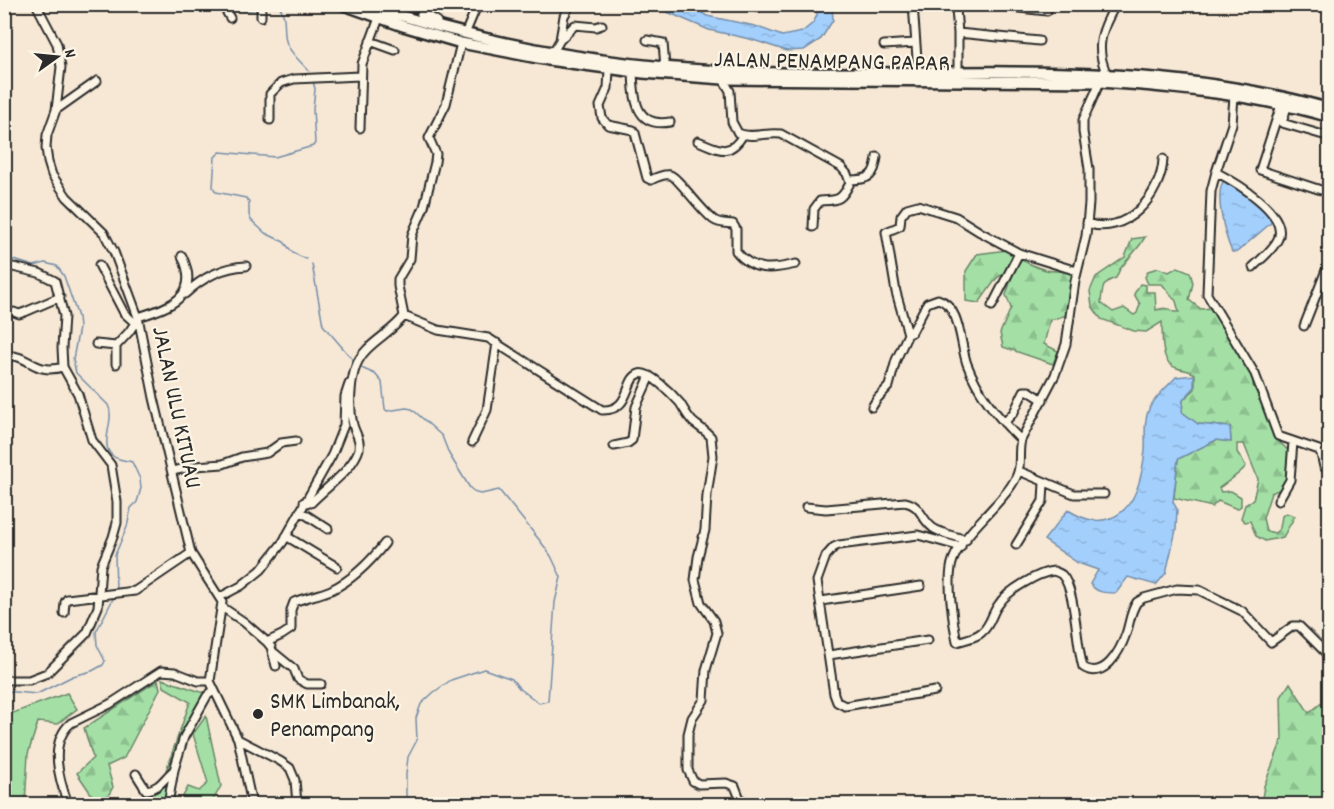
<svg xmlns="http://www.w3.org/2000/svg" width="1334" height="809" font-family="Dekko,sans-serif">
  <defs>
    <pattern id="forest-firs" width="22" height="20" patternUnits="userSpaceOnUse" patternTransform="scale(1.5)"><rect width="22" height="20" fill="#a4e0a6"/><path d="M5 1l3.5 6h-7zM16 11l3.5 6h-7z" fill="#8dc08f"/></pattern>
    <pattern id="water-ripples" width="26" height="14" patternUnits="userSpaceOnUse" patternTransform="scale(1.5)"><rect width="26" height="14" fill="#a3cffd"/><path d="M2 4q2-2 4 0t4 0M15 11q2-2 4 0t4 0" fill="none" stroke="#8cb2d9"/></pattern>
  </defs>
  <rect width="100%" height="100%" fill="#f7e8d5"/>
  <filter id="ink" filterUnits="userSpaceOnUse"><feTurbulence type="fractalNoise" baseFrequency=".0167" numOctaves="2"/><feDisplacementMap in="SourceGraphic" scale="12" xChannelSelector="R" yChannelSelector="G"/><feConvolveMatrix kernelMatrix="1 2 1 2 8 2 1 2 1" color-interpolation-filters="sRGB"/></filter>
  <g filter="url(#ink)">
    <path fill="#a4e0a6" stroke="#688668" stroke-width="1.5" d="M162,679L204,693L165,773L190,702L164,687Z
      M67,693L77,709L57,724L38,722L28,754L25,804H5V716Z
      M206,716L221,786L211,804H179L188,787L199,791L208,783L193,734Z"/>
    <path fill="url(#forest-firs)" stroke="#688668" stroke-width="1.5" d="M1145,237L1140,245L1120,269L1116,278C1102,282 1102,289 1101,303L1113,312L1124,308L1134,315L1137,313L1140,304L1134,294L1140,284L1146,285V292H1155L1156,310C1163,308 1168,307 1174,312H1179L1176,301L1162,284H1148L1145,277L1148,271L1158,268L1169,272L1178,267L1190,272L1193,283L1189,300L1201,309L1213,308L1253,376V386L1269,415L1273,436L1291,453L1288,474L1283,488L1271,493L1263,518L1266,531L1275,533L1280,528L1282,516L1286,513L1295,516L1283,537L1265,541L1256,536L1250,521L1245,522L1241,518L1245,505L1253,500L1258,479L1244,444H1237V452L1246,466C1239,475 1228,481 1219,488L1221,492L1231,491L1241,497V506L1237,509L1218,501L1212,507L1174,498L1178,459L1216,440L1231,442L1230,427L1198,424L1182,412L1183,400L1195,389V374C1188,369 1184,371 1177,368C1159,363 1163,336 1162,322L1146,332L1134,331L1101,319L1092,306L1090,291L1096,277L1125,257L1132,239Z
      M1007,250C1019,259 1031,266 1046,270C1056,272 1066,270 1075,275L1067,315L1050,320L1044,344L1058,351L1053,364L1003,347L1000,333L1011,308L1006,295L1014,271L1009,269L996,279L979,303L966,301V271L977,254Z
      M158,680L160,689L124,758L107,766L113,787L107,798L112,804H98L77,773L93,758L84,728Z
      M1290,683L1309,713L1329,697V804H1261L1264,786L1282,740L1281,697Z
      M170,778L165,804H130L132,798L145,803L149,793L158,791Z"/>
    <path fill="url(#water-ripples)" stroke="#738da9" stroke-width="1.5" d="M651,5H689L707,16L755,26L782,36L802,32L813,23L817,15V5H832L833,20L821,39L804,50L787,51L750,39L709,30Z
      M1225,179C1238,188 1271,207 1271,223L1237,252H1232C1225,236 1213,192 1225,179Z
      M1194,375V388L1183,400L1182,412L1198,424L1230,427L1231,442L1216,440L1178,459L1173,502L1177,509L1176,530L1166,573L1156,585L1128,577L1116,593C1105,593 1097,593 1090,584L1098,570L1078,563L1044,540L1068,510C1081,518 1095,524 1111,518C1137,508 1142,475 1145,451C1146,437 1143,422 1149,409C1154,398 1168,386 1176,377Z"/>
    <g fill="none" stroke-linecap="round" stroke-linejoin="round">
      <path stroke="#738da9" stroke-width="1.5" d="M229,4C238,12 246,11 257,9
        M265,8L279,6C288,17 282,32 287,44C292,55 301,62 309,71
        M4,257L34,266L45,263L57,266L64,276L78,317L79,328L73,359L76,373L108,405C116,420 98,445 113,456C117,460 126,460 132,462L140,479L141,488L137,502L131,508L127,527L115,555L116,590
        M306,259L293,253L284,242L265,233L251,220L249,215V202L246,198L216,192L213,187L215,157L220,152L275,157L313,146L315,143L313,109L315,89L313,81
        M312,264L323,325L354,361
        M359,367L375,374L382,382L385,409L387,411L406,408L412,409L442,436L449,454L470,488L476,493L481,494L499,490L541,542L551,556L561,577L555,602L548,701L539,703L519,688L512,679L484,669L451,680L434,692L421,704L416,718L417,740L408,757L406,774V795L410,804
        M4,691L37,694L73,676L92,671L103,665L105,661L97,645L96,632L115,595"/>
      <g stroke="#2b2b2b" stroke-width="11">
        <path id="minor" d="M36,4L57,44L61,67L56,110L47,135L46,148L48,162L52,175L67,197L104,233L114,252L138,317L154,398L191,553L222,602L210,681L238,739L280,761L290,768L295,780L297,804
          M222,4L230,18
          M261,4V17
          M757,4L758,7
          M913,4L918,72
          M980,4L1047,11
          M958,33L956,9L961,4
          M465,34L476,8
          M560,40L564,16L570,6
          M647,40L663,43L665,67
          M370,41L395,50
          M884,45L915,43
          M553,52L560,40L575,25L596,27L602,25
          M609,70L608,88L600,106L602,118L608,125L633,130L635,133L647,178L651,180C657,177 664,174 670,175C677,176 702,212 714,220C720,224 726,223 733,224L736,229V251C753,272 771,270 796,264
          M633,72C634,98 635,128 670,122
          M958,72V33L1039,41
          M1107,74C1094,48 1102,28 1116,4
          M723,79L730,91L732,122L738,133C752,139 766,132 781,134L841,167L847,174L850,183C841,201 838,200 820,201L814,209L813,227
          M1100,82L1083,120V132L1089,169V203L1086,236L1075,281L1066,344L1055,375L1021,440C1018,450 1021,462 1018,472C1014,486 999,501 989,512C976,526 960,542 953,560C946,578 953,623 957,642C965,639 976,638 982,632C991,625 992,612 999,604C1007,591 1039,572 1054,571C1056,572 1060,573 1062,575C1076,590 1076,645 1083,667C1104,681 1120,651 1126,634C1130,623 1130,612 1137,602L1144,598L1177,589L1199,590L1242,611L1271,642L1293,626H1299L1330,657
          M1234,96L1232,124L1216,172C1235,182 1289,213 1278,239C1273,250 1261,259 1253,267
          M1281,105L1260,170L1330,193
          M1287,107L1282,123L1330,137
          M56,110L97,81
          M270,120V94L281,83L294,79L360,76
          M360,128L362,64L379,18
          M698,141C718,149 729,158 743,135
          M1216,172L1211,191L1207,294L1255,374L1278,436L1319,450L1321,454L1324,467
          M850,180C869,180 875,176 877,157
          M1087,223C1125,237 1162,195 1163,159
          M4,265L39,273L55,281L64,316L62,348L63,367L78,394L92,440L111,465L117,502V523L113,537L101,566L98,607L87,633L47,673L29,680H4
          M99,265L124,313L134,322
          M185,294C202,278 223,267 246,266
          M992,306L1019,253
          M14,312L19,314L25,312L60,297
          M404,316L438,330L488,338L602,410C632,411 624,379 639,374C649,370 673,395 680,403C684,409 687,416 693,422C699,427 706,431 711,437L713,456L707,495L705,530L698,557L695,580L701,603L714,621L717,633L706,670L704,700L692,718L688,734V770L693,781L699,784L726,783L735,786L742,804
          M138,317C171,307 201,296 182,256
          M1304,326L1330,260
          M96,344L116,346L129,332L137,320
          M116,346V364
          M4,357C28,351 32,376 63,367
          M872,407L877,399L889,386L896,360L908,334
          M1004,423L1014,412L1024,391H1029L1043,400
          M1021,440C999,419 978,393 967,364C960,345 961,306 938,299L927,303L912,332L908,334L896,292L886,232L900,226L901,216L907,208L918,205L956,217L980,232L1019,253L1077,271
          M472,442L487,410L497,343
          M614,446L628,443L632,440L636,407L650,376
          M172,471L196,466L223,464L242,457L267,453L281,443L296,441
          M1019,471L1074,494H1104
          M1278,501L1290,480L1293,442
          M304,502L311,503C326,487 349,473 358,452C362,442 356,435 353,425C349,408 350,382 356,366C364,344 391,334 404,316L398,286V279L410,259L412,235L424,207L435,162L436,154L429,138L446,104L461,43
          M806,507L826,509L905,502C921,505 921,519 933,528C942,534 955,536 966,540
          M300,511L328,529
          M286,536L337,567
          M1016,545L1043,501L1044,483
          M220,597L241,586L261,570L283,542L332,455L344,425L345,396L349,384
          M821,601L921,586
          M222,607L244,622L267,642L271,647L276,666
          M64,613L65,602L67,599L135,591L191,553
          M267,642L282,635L291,629V610L294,602C306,597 319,595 331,590C352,580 371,561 385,543
          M272,651L294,669L298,679L307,684H321
          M829,655L928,640
          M935,691L845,706L837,702L834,694L817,581L826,556L834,547L839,545L918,535L961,547
          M238,739L252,804
          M136,774L146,790C160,789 164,778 174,770
          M68,804C59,779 48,743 71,723L110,704L161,671L175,672L198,681H210
          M168,804L174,770L184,737L207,696L214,690"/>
      </g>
      <g stroke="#2b2b2b" stroke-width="14">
        <path id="major" d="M341,4L403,26L461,43L548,60L643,73L723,79L1100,82C1177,87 1255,95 1330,117
          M365,4C500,50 641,72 784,73C966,75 1152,58 1330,109
          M419,4L422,14L436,22
          M383,9L403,4"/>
      </g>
      <use href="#minor" stroke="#fcf5e5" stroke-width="7"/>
      <use href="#major" stroke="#fcf5e5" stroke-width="9"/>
    </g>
  </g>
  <circle fill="#2b2b2b" stroke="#fcf5e5" stroke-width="2" cx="258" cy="714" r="6"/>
  <g text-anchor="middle" stroke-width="4.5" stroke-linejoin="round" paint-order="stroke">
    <g font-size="24" fill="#2b2b2b" stroke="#fcf5e5">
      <text transform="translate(832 60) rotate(1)" y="8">JALAN PENAMPANG PAPAR</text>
      <text transform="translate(178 407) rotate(78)" y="8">JALAN ULU KITUAU</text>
    </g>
    <g font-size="24" fill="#2b2b2b" stroke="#fcf5e5" text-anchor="start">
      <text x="270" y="708">SMK Limbanak,<tspan x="270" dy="28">Penampang</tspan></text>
    </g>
  </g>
  <rect width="1334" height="809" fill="none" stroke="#fcf5e5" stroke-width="24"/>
  <rect x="12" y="12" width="1310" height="785" fill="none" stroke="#2b2b2b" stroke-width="2" filter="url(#ink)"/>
  <g transform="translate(57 57) rotate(75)" stroke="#fcf5e5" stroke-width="4.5" paint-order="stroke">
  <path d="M0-4.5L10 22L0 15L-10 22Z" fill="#2b2b2b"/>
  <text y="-9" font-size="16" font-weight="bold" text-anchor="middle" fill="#2b2b2b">N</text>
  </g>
</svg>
